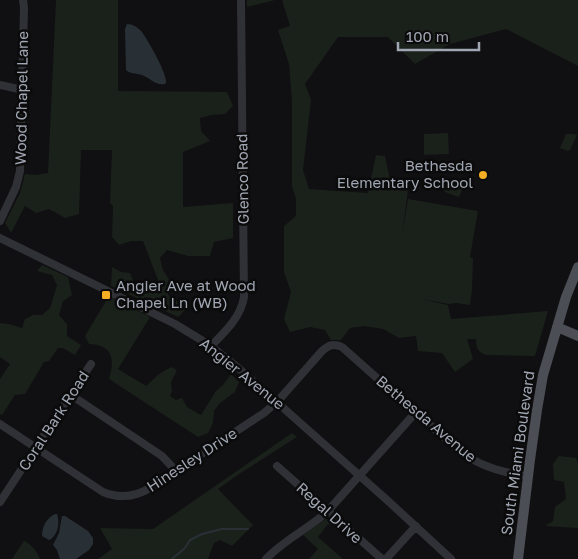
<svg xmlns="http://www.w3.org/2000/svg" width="578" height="559" font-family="'Golos Text',sans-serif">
  <rect width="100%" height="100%" fill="#100f11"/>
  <path fill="#1a211b" d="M56,0H118V91L227,92L233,106L225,114L211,115L200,118L201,131L210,141L183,152V207L233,203V238L214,242L210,256H188L167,250L160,258L163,270L170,281L168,295L187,308L178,317L111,286L112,267L121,272L130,273L134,283L143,290H153L158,280L143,241H131L119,245L112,237L113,206L110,203L112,150H81L79,214L65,218L49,209L36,213L25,206L11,233L5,223L20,193L25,174L36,175L48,173Z
    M247,0H275L247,7Z
    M282,0H578V66L506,29L450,44L415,64L388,37H338L305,84L311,100L303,170L309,189L368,193L376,155L385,156L390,180L408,190L402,236L408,199L478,211L470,257L473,258L472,290L470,305L456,303L449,304L421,299L448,305L451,319L548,311L535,356L486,355C477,352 476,347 476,339H467L473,359L455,372L442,353L418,351L416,336L399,338L383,329L364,326L350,328L341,340H331L325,330L310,327L290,332L284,319L291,292L284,272V226L296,216V198L292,187V102L289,64L278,30L290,26Z
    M448,133L449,154L424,155V134Z
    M566,134H573L577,135L570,150L568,151L560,148Z
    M450,182L463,187L459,197L447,193L443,190L446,183Z
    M42,265L68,277L72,295L63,301L59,315L67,324V336L81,345L75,355L63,348H58L49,361L44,362L25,394L15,395L2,415L0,414V379L10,364L0,357V323L9,324L22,328L25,319L33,315H42L50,308L57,285L52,275L37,271Z
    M109,296L150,317L118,369L146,386L159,374L171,367L177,370L171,382L172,391L170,396L176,400L182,398L187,407L201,415L216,391L223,385L231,374L239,382L235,392L220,403L214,411L213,423L208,433L198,437L109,379C115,359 113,345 89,344L85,336Z
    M292,433L297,437L239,474L218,489L253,525L232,546L220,540L214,543L208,559H98L112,549L100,528L153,529Z
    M559,456L576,458L578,463V528L545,526L553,521L555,507L566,499L564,482L554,480L553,464Z
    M326,519H330L334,522L331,525L330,524L327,525L318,537L343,559H309L318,549L303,535Z
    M24,541C31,544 38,552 40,559H12Z"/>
  <path fill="#283036" d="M127,24C133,24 137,27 141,31C147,38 166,72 166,81C166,82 166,83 165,84C156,86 150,78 142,75C136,73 130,74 126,70L125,29Z
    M55,514H57C60,523 58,536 49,540L42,536C42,526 47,518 55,514Z
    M62,516H65L88,531L93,538V544L89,550L76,559H60L57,550L53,545L59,533Z"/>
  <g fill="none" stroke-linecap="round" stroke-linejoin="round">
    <path stroke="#283036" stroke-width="2" d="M172,559L185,548L190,540L202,534L222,529H248"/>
    <path stroke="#303136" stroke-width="8" d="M0,85L23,90
      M0,221L16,187L20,171L24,8L23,0
      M0,238L175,324L211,346L236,366L387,500L451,559
      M211,346C225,332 241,317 244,297L241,0
      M71,395L162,456L176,471
      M0,424L103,492C120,499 135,497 150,488L264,413L277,402L322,351C329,345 334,343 342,347L457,449C478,466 501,473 528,476
      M277,466L382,559
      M0,502L91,364
      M266,559C284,540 308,529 327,512L416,412
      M386,559L416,526"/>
    <path stroke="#4c4e55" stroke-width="10" d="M557,327L578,336
      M518,559L530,460L537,410L543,375L566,297L578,267"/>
  </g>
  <g fill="#f4ae24" stroke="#0b0b0c" stroke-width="2">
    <circle cx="483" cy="175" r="5"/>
    <rect x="101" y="290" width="10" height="10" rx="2.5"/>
  </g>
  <g text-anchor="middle" stroke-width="5" stroke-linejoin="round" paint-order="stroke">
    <g font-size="15" fill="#a0a6b2" stroke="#0b0b0c">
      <text transform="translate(22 98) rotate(-89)" y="5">Wood Chapel Lane</text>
      <text transform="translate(243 179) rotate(-91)" y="5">Glenco Road</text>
      <text transform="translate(242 374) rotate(39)" y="5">Angier Avenue</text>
      <text transform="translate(426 419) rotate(40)" y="5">Bethesda Avenue</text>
      <text transform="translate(54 421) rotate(-57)" y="5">Coral Bark Road</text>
      <text transform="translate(518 453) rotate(-82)" y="5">South Miami Boulevard</text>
      <text transform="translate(192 460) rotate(-33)" y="5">Hinesley Drive</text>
      <text transform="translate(329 513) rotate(42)" y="5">Regal Drive</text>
    </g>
    <g font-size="15" fill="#a0a6b2" stroke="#0b0b0c" text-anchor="end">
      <text x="473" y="171">Bethesda<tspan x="473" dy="17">Elementary School</tspan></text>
      <text x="116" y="291" text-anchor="start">Angier Ave at Wood<tspan x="116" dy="17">Chapel Ln (WB)</tspan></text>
    </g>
  </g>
  <path d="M398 42v8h81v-8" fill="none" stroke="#a0a6b2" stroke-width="2.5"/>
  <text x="406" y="42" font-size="15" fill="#a0a6b2" stroke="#0b0b0c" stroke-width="4" paint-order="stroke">100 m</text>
</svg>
